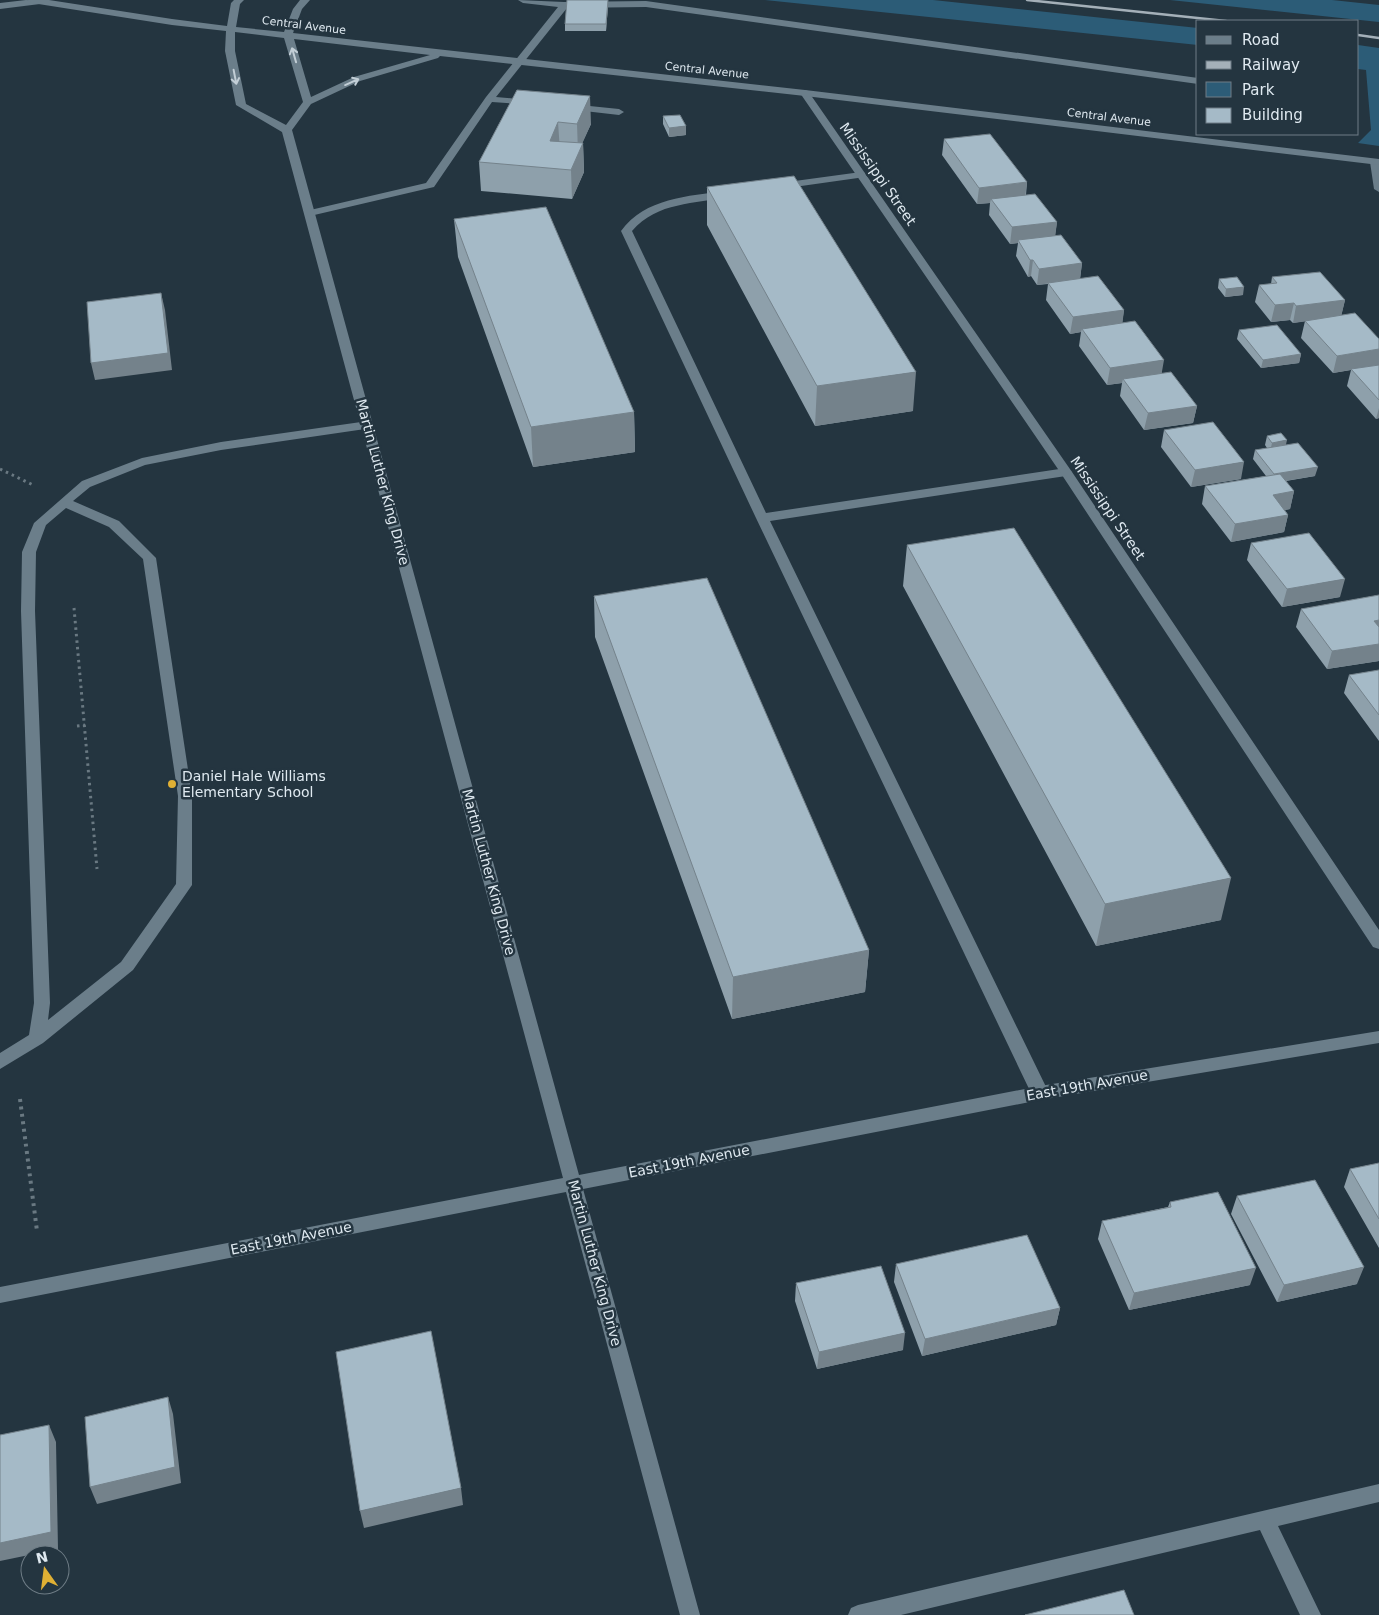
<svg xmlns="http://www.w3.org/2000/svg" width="1379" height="1615" font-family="'DejaVu Sans',sans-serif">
  <rect width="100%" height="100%" fill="#243540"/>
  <path fill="#2c5c77" d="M765,0H933L1198,28V45Z
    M1170,0H1332L1379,5V22Z
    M1358,45L1379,48V146L1358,143L1371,130L1366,70L1358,69Z"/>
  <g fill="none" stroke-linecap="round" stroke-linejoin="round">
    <path stroke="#6a7982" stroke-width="3" stroke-dasharray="2.5 4" stroke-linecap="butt" d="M0,469L33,485
      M74,608L97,869
      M77,726L85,725"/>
    <path stroke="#6a7982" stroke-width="4" stroke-dasharray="3 4.5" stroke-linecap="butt" d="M20,1099L37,1231"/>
    <path fill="#6b7e8a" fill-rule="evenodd" d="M518,0L564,2L646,1L1198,78V84L646,7L567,8L496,97L530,100L535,103L533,105L492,102L434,187L310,216L306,215L305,213L306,211L426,183L486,97L558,7L523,3Z
      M570,104L619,109L624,112L619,115L567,109V105Z
      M861,172L865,173L866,175L865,177L780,189L775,186L780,183Z
      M726,191L730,192L731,194L730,196C694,205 658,201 632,231L766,513L1066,468L1072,472L1066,476L770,521L1049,1093L1046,1098L1040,1100L1034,1098L1031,1093L756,518L621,231C645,198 688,196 726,191Z
      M368,421L372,422L374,425L372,428L221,450L145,465L90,487L73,501L119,521L156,558L192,796V885L133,970L43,1043L0,1069V1053L29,1035L34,1003L21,611L22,552L34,523L82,481L142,458L221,442ZM66,508L109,527L143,559L178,796L176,884L121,962L48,1020L50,1003L35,611L36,552L46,525Z
      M1379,1484V1502L1278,1526L1321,1615H1300L1260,1530L901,1615H848L851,1608L858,1605Z"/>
    <path fill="#6b7e8a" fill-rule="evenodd" d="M26,0L45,1L40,4L0,9V3Z
      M805,90L808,91L1072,472L1379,930V949L1373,947L1060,472L800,93Z
      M1375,159L1379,160V192L1374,189L1370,162Z"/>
    <path fill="#6b7e8a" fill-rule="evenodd" d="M27,0H49L172,19L227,26L231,3L234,0H244L240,4L236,27L284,32L293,9L300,0H310L302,9L293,33L805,90L1379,159V165L805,96L440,56L438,58L360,81L311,104L292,130L579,1175L1040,1086L1379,1031V1043L1040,1100L583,1189L700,1615H680L566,1192L0,1303V1287L563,1178L282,132L236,105L225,51L226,31L172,25L32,3ZM235,32L284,38L303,102L286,125L246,104L235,51ZM294,39L430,55L354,77L311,97Z"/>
    <path stroke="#a4b0b9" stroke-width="2.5" d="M1027,0L1226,21
      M1358,35L1379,38"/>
  </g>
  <path fill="#8ea0ab" d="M608,6L606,31H565V24Z
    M517,90L591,124L582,143H583L584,172L572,199L481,191L479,162Z
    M663,116L686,135L669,137L663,124Z
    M944,139L1027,182L1026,195L1057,222L1055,235L1082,263L1080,279L1124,310L1122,323L1162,373L1197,406L1193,423L1144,430L1120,396L1122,383L1107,385L1079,346L1081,332L1070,334L1046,300L1048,284L1037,285L1031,276L1028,277L1016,256L1018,243L1010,244L989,215L990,203L977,204L942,155Z
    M707,187L913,411L815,426L707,225Z
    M454,219L634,412L635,452L533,467L458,257Z
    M1272,277L1345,300L1341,316L1379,339V418L1376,419L1347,386L1351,370L1333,373L1301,338L1305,321L1293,323L1290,320L1271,322L1255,302L1259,285L1271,284Z
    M1219,279L1243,295L1225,297L1218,288Z
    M1239,330L1301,354L1299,363L1261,368L1237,339Z
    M1164,430L1241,479L1191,487L1161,447Z
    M1267,436L1286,445L1315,476L1286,481L1294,491L1290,509L1285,510L1288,515L1284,532L1231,542L1202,504L1205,486L1266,476L1253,459L1255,450L1267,448L1265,445Z
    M1251,543L1340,597L1282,607L1247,560Z
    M907,545L1221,920L1096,946L903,586Z
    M1379,595V661L1327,669L1296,627L1301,609Z
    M594,596L869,950L865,992L732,1019L595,637Z
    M1379,670V741L1344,693L1349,675Z
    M1379,1163V1248L1344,1187L1350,1169Z
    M1237,1196L1357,1284L1277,1302L1231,1214Z
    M1170,1202L1250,1285L1129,1310L1098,1239L1102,1221L1168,1207Z
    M896,1264L1060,1308L1056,1325L922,1356L894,1282Z
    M796,1283L903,1350L817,1369L795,1301Z"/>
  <path fill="#74828b" d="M608,0V6L606,31V24Z
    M590,96L591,124L578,153L577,124Z
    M558,122L560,151L551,169L550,141Z
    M686,126V135L669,137V128Z
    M583,143L584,172L572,199L571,170Z
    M1027,182L1025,198L991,199L990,203L977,204L979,188Z
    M1057,222L1055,238L1018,240V243L1010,244L1012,227Z
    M1030,260H1033L1031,276L1028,277Z
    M1082,263L1080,279L1037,285L1039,269Z
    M1244,287L1243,295L1225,297L1226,289Z
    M161,293L165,310L172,370L95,380L91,363Z
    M1345,300L1341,317L1293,323L1296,306Z
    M1294,303L1290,320L1271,322L1275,305Z
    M1124,310L1122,327L1082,329L1081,332L1070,334L1073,317Z
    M1379,349V365L1333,373L1337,356Z
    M1301,354L1299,363L1261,368L1263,360Z
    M1164,360L1161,377L1123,379L1122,383L1107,385L1110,368Z
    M916,372L913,411L815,426L817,386Z
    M1197,406L1193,423L1144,430L1148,413Z
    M1379,408V418L1376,419Z
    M634,412L635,452L533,467L531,427Z
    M1287,440L1285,449L1270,452L1272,443Z
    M1244,462L1241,479L1191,487L1195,470Z
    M1318,467L1315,476L1272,483L1274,474Z
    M1294,491L1290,509L1269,513L1273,495Z
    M1288,515L1284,532L1231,542L1235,524Z
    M1345,579L1340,597L1282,607L1287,589Z
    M1379,620V637L1374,621Z
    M1379,644V661L1327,669L1332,651Z
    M1231,878L1221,920L1096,946L1105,904Z
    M869,950L865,992L732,1019L733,977Z
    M1364,1267L1357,1284L1277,1302L1284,1285Z
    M1256,1268L1250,1285L1129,1310L1134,1293Z
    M1060,1308L1056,1325L922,1356L925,1339Z
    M905,1333L903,1350L817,1369L819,1352Z
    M168,1397L173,1414L181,1483L97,1504L90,1487Z
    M49,1425L56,1442L58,1549L0,1561V1543Z
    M461,1488L463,1505L364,1528L360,1511Z"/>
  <path fill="#a5bac7" stroke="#74828b" d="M567,0H608L606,24H565Z
    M517,90L590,96L577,124L558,122L550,141L583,143L571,170L479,162Z
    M680,115L686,126L669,128L663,116Z
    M990,134L1027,182L979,188L944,139Z
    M794,176L916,372L817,386L707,187Z
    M1035,194L1057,222L1012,227L991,199Z
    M546,207L634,412L531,427L454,219Z
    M1061,235L1082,263L1039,269L1033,260H1030L1018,240Z
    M1320,272L1345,300L1296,306L1294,303L1275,305L1259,285L1277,283L1272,277Z
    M1098,276L1124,310L1073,317L1048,283Z
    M1237,277L1244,287L1226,289L1219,279Z
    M161,293L168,353L91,363L87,302Z
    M1355,313L1379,339V349L1337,356L1305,321Z
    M1135,321L1164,360L1110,368L1082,329Z
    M1277,325L1301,354L1263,360L1239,330Z
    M1379,365V400L1351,369Z
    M1171,372L1197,406L1148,413L1123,379Z
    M1213,422L1244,462L1195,470L1164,430Z
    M1281,433L1287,440L1272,443L1267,436Z
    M1298,443L1318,467L1274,474L1255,450Z
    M1280,474L1294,491L1273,495L1288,515L1235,524L1205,486Z
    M1014,528L1231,878L1105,904L907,545Z
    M1309,533L1345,579L1287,589L1251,543Z
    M707,578L869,950L733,977L594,596Z
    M1379,595V620L1374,621L1379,627V644L1332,651L1301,609Z
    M1379,670V715L1349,675Z
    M1379,1163V1219L1350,1169Z
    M1315,1180L1364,1267L1284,1285L1237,1196Z
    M1218,1192L1256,1268L1134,1293L1102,1221L1171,1207L1170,1202Z
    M1027,1235L1060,1308L925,1339L896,1264Z
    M881,1266L905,1333L819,1352L796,1283Z
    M431,1331L461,1488L360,1511L336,1352Z
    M168,1397L175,1467L90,1487L85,1417Z
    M49,1425L51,1532L0,1543V1435Z
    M1124,1590L1134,1615H1025Z"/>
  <defs><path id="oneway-shaft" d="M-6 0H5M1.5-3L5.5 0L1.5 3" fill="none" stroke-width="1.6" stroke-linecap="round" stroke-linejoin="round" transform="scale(1.25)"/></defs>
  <g stroke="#c2ced6">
    <use href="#oneway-shaft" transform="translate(294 55) rotate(-106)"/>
    <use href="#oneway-shaft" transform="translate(235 77) rotate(79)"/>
    <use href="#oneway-shaft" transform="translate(352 82) rotate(-24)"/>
  </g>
  <circle fill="#e0b034" stroke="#243540" stroke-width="2" cx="172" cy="784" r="5"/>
  <g text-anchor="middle" stroke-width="5" stroke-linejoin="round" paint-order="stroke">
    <g font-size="11" fill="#dfe9f0" stroke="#243540">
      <text transform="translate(304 25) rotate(7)" y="4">Central Avenue</text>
      <text transform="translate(707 70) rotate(6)" y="4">Central Avenue</text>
      <text transform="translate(1109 117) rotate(7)" y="4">Central Avenue</text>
    </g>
    <g font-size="14" fill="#dfe9f0" stroke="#243540">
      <text transform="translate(878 174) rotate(55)" y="5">Mississippi Street</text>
      <text transform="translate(383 482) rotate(75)" y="5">Martin Luther King Drive</text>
      <text transform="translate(1108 508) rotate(56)" y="5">Mississippi Street</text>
      <text transform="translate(489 872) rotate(75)" y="5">Martin Luther King Drive</text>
      <text transform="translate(1087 1085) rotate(-10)" y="5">East 19th Avenue</text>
      <text transform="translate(689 1161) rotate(-11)" y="5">East 19th Avenue</text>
      <text transform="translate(291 1238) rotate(-11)" y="5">East 19th Avenue</text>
      <text transform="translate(595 1263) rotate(75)" y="5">Martin Luther King Drive</text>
    </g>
    <g font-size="14" fill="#dfe9f0" stroke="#243540" text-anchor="start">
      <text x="182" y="781">Daniel Hale Williams<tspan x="182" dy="16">Elementary School</tspan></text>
    </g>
  </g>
  <rect x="1196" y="20" width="162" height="115" fill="#243540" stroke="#6f7d86"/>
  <rect x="1206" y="36" width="25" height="8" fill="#6b7e8a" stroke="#6f7d86"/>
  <text x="1242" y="45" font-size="15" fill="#dfe9f0">Road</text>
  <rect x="1206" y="61" width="25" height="8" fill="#a4b0b9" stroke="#6f7d86"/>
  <text x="1242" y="70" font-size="15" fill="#dfe9f0">Railway</text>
  <rect x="1206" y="82" width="25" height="15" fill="#2c5c77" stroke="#6f7d86"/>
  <text x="1242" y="95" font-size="15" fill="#dfe9f0">Park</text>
  <rect x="1206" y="108" width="25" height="15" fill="#a5bac7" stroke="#6f7d86"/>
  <text x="1242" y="120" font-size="15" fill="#dfe9f0">Building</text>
  <g transform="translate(45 1570) rotate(346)"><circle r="24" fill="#243540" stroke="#6f7d86"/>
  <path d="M0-4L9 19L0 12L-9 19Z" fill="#e0b034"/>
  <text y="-8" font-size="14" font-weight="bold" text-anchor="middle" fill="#dfe9f0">N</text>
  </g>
</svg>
